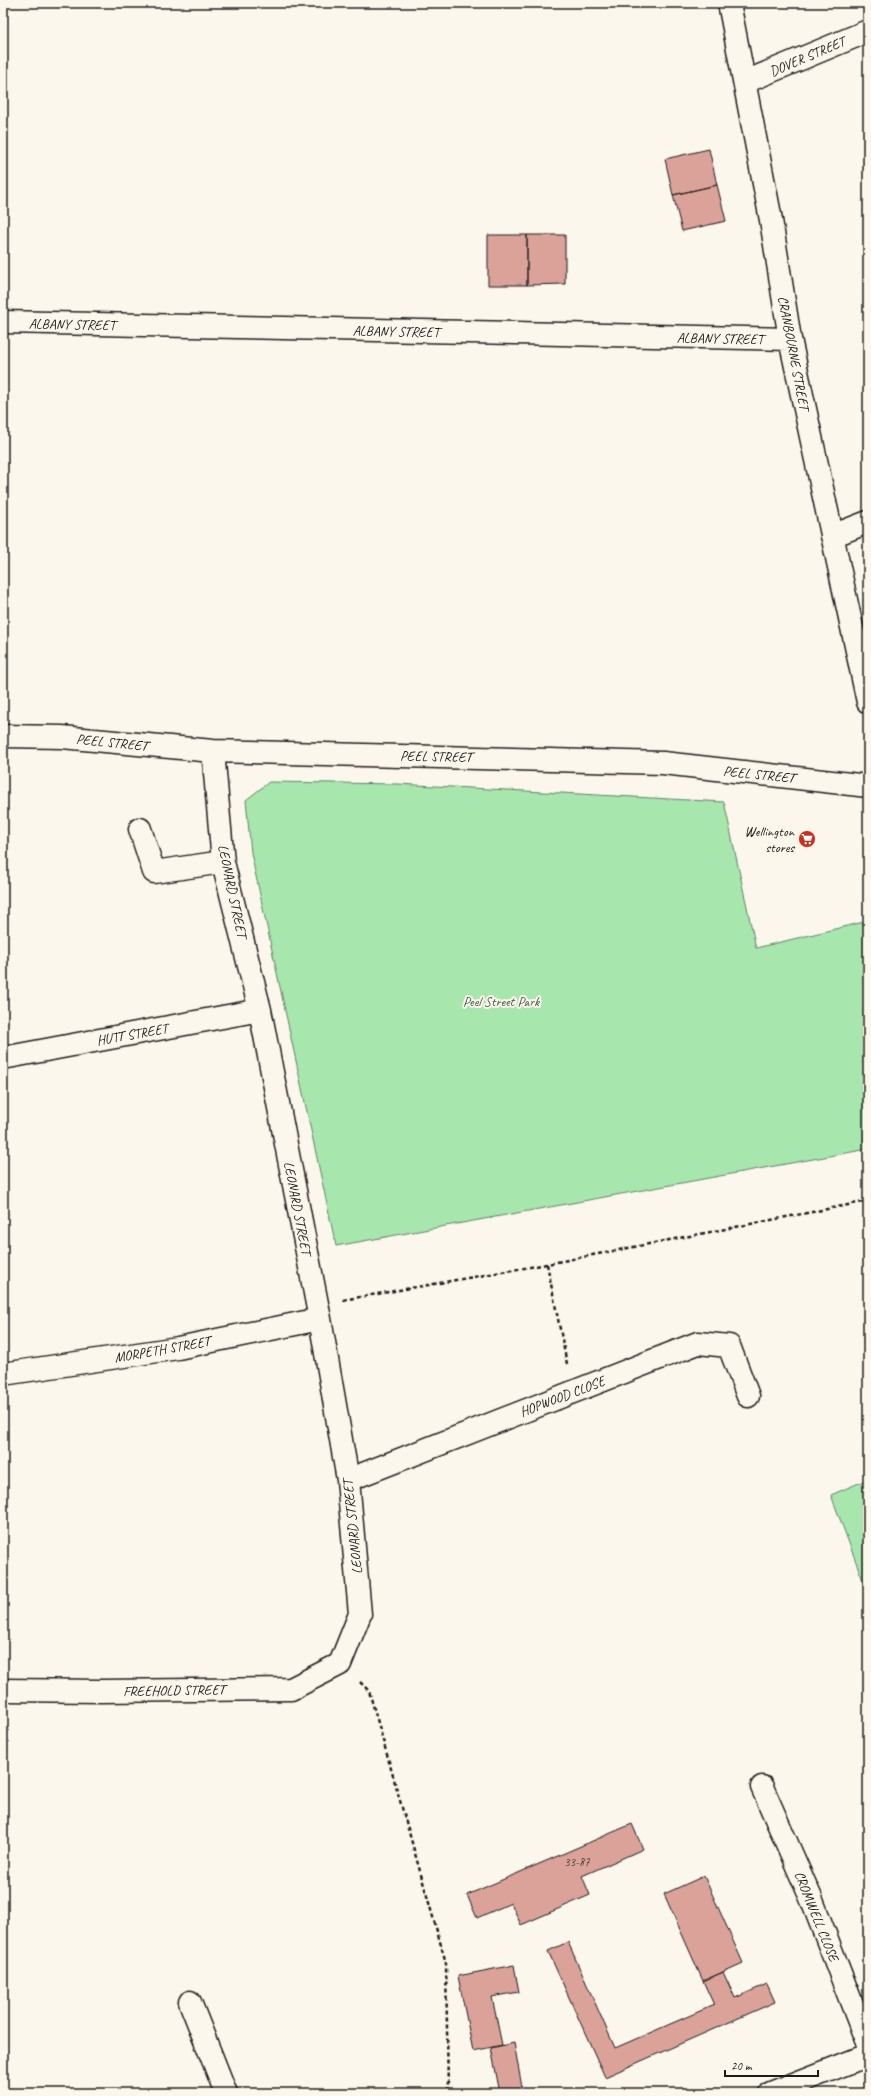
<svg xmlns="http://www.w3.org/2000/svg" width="871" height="2096" font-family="Caveat,sans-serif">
  <rect width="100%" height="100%" fill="#fbf7ec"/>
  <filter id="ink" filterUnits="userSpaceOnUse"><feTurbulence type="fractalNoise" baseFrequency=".025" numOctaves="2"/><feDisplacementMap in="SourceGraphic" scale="8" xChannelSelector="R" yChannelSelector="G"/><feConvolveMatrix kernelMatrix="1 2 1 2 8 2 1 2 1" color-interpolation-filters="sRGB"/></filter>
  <g filter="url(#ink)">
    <path fill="#a7e6ad" stroke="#628164" d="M269,782L398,784L724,802L756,948L868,921V1149L336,1246L251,853L246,800Z
      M868,1479V1594L831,1495Z"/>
    <path fill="#dba299" stroke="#1c1c1c" d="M709,149L717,185L673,195L665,159Z
      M717,185L726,221L682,231L673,195Z
      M488,235H527V285H488Z
      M527,235H565V284L527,285Z
      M632,1824L643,1849L582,1876L590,1895L521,1925L511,1903L477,1918L467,1895Z
      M704,1876L743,1963L703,1981L664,1894Z
      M568,1942L615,2048L714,2005L703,1981L723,1972L735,1998L767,1984L775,2002L605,2077L548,1951Z
      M514,1965L519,1992L492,1997L502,2045L473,2051L458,1976Z
      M514,2043L523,2093H500L491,2048Z
      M574,2089V2093H554Z"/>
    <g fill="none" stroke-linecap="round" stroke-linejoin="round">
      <g stroke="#1c1c1c" stroke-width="25">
        <path id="street" d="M729,3L771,220L790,339L868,702
          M745,82L868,31
          M3,322L790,339
          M832,536L868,522
          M3,736L62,737L213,751L663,763L868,786
          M140,829L154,872L223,862
          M3,1058L260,1010
          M3,1374L178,1348L320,1319
          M348,1480L698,1343L729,1346L748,1396
          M3,1690L102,1691L291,1689L340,1664L360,1614L348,1480L320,1319L260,1010L223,862L213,751
          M762,1787L811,1898L868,2045
          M190,2002L226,2093
          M771,2093L868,2055"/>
      </g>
      <path stroke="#1c1c1c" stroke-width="2.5" stroke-dasharray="4 3" stroke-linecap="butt" d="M343,1300L547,1264
        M567,1364L547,1264L868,1201
        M360,1682L369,1691L446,1963L448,2093"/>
      <use href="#street" stroke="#fbf7ec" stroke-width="22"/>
    </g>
  </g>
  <defs>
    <g id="supermarket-disc" transform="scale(0.9)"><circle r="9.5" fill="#c8321e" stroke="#fbf7ec"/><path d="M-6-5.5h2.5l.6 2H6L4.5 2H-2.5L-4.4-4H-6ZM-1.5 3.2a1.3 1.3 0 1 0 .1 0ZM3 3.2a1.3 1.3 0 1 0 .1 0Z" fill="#fff"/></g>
  </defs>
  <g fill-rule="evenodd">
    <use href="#supermarket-disc" x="807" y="839"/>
  </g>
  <g text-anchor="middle" stroke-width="4" stroke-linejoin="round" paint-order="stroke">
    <g font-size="12" fill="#4c3e3b">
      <text x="577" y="1866">33-87</text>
    </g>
    <g font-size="14" fill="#1c1c1c" stroke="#fbf7ec">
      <text transform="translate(807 56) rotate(-23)" y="5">DOVER STREET</text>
      <text transform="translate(72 324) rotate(1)" y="5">ALBANY STREET</text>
      <text transform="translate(396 331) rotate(1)" y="5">ALBANY STREET</text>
      <text transform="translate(720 338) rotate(1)" y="5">ALBANY STREET</text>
      <text transform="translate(794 353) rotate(79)" y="5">CRANBOURNE STREET</text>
      <text transform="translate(112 742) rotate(6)" y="5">PEEL STREET</text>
      <text transform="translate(436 756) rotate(1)" y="5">PEEL STREET</text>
      <text transform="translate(759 774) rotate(6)" y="5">PEEL STREET</text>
      <text transform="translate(233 891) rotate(78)" y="5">LEONARD STREET</text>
      <text transform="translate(132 1034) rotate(-10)" y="5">HUTT STREET</text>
      <text transform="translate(298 1208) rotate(79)" y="5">LEONARD STREET</text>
      <text transform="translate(162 1349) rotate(-10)" y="5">MORPETH STREET</text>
      <text transform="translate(562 1396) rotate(-21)" y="5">HOPWOOD CLOSE</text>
      <text transform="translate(352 1527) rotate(-96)" y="5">LEONARD STREET</text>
      <text transform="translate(174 1690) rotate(-1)" y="5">FREEHOLD STREET</text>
      <text transform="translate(817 1916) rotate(68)" y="5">CROMWELL CLOSE</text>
    </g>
    <g font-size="14" fill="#1c1c1c" stroke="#fbf7ec" text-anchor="end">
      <text x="794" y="836">Wellington<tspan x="794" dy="16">stores</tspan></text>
    </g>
    <g font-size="14" fill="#465948" stroke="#fbf7ec">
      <text x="501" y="1006">Peel Street Park</text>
    </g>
  </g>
  <rect width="871" height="2096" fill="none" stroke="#fbf7ec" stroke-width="16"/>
  <rect x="8" y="8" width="855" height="2080" fill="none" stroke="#1c1c1c" stroke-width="1.5" filter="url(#ink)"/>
  <path d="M725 2070v6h93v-6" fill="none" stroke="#1c1c1c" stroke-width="2"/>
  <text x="731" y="2070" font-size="12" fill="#1c1c1c" stroke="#fbf7ec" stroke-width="3" paint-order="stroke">20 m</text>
</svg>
